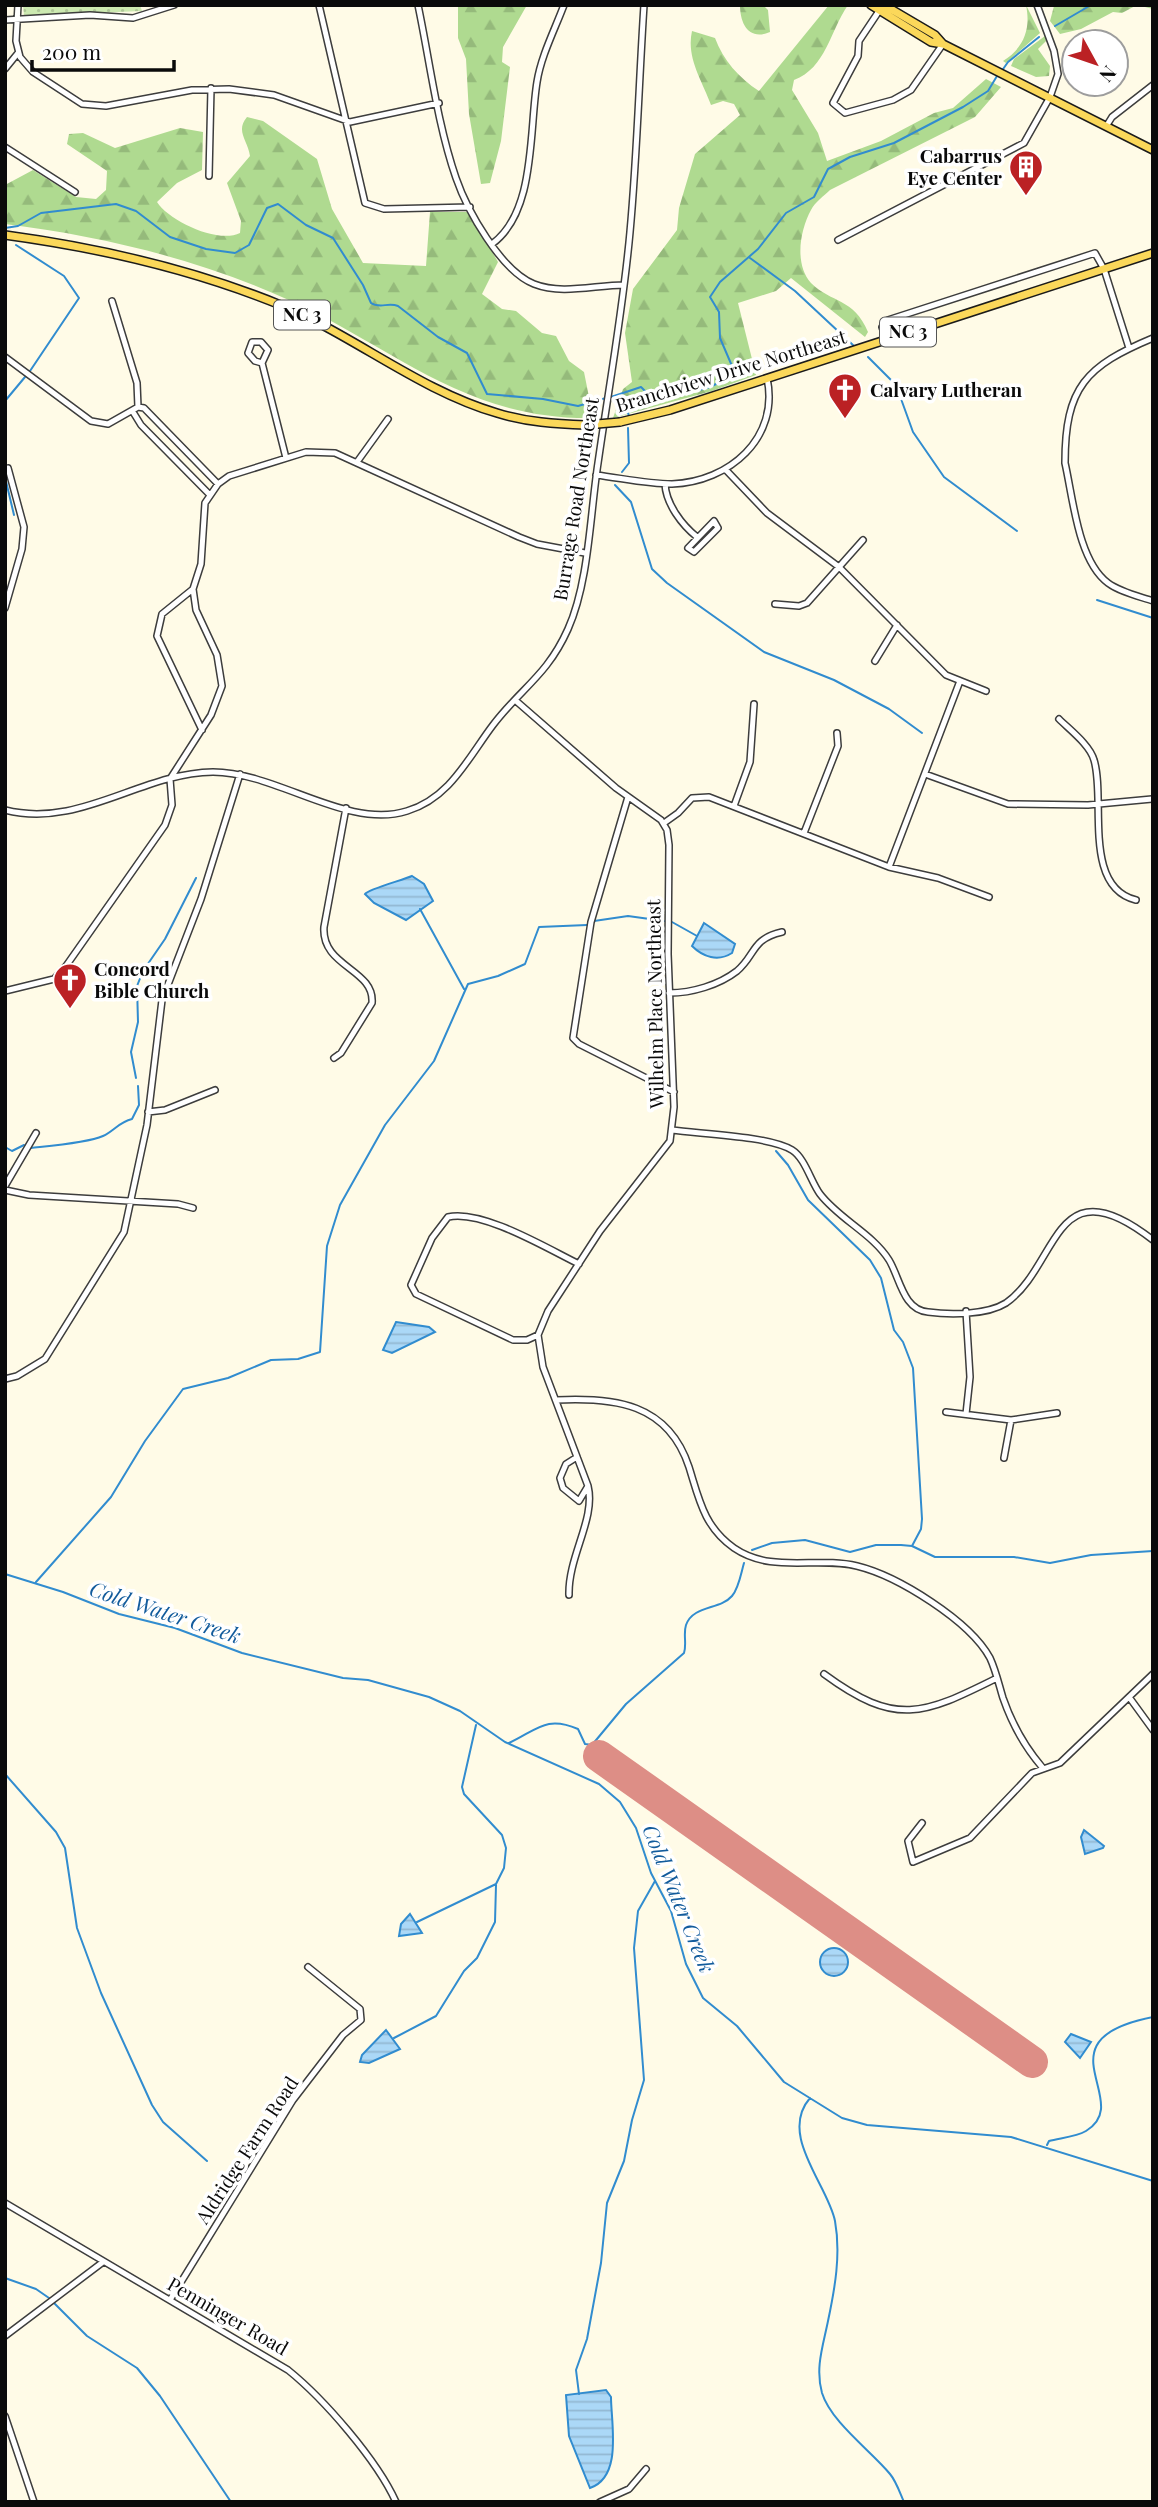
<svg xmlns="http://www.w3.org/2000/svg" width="1158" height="2507" font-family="'Playfair Display',serif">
  <defs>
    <pattern id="grass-dots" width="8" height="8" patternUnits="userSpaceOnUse" patternTransform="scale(1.75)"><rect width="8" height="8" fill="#cce9b1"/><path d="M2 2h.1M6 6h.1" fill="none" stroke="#aec697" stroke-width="1.8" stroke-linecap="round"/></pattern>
    <pattern id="forest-firs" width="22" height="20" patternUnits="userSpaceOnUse" patternTransform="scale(1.75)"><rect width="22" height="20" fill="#afda90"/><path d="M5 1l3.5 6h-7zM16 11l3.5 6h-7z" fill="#95ba7b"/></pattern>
    <pattern id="water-rules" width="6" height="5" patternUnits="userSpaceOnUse" patternTransform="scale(1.75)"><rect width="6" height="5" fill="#abd8f7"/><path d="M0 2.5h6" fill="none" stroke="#92b8d2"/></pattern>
  </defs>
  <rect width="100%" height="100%" fill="#fffbe7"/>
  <path fill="url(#grass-dots)" d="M23,5H140L142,11L24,16Z"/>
  <path fill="url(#forest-firs)" d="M458,5H527L503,47L502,62L510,67L501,141L490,183L481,184L469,114L466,59L458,38Z
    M740,5H763L768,10L770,32C749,41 740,24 740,5Z
    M829,5H848C830,31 826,68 794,80L792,90L818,133L827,161L881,141L934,113L953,108L986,79L1001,87L975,117L830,190C824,196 815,202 811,210C800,230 794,264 811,283C831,303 854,298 868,332L865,337L791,278L776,291L738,303L756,375L712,391L613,418L623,389L632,382L625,333L633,289L677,230L679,208L695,154L740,115L734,104L723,101L711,105C702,80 686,58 692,31L715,38C723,60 739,78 759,91Z
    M1026,5L1040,33L1006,63L1003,61C1024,48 1031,29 1026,5Z
    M1054,6L1055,5H1153V9L1137,5L1122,13L1113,12L1081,29L1060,34L1050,21Z
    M1045,36L1046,41L1038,49L1050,66L1049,76L1036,77L1011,66L1014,59Z
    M247,117L263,121L317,159L332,209L363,263L426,266L430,212H469L498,262L482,294L502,309L516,311L542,333L556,336L569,361L584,372L589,397L588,418C464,418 397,350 291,301C202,260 102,236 5,224V185L33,170L76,197L96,199L106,190L107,171L67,144L69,134L83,133L115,148L180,128L203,132L202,170L177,183L157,202C169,221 218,244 240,233L241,221L227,183L250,156C248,141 235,131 247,117Z"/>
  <path fill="url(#water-rules)" stroke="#318ccf" stroke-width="2" d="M412,876L424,884L433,901L406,920L374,903L365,894C368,889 403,880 412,876Z
    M704,923L735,944L732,953C718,962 703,957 692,946Z
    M396,1322L429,1327L435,1332L392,1353L383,1350Z
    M1084,1830L1104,1846L1103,1848L1085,1854L1081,1837Z
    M410,1914L422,1933L399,1936L401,1924Z
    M820 1962a14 14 0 1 1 28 0a14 14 0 1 1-28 0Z
    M386,2030L400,2049L369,2063L360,2062L362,2055Z
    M1071,2034L1091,2042L1080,2058L1065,2042Z
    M606,2390L611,2397C611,2423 623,2477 590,2488L569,2436L566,2395Z"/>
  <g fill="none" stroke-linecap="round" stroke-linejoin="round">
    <path stroke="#318ccf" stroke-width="2" d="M1055,26L1091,5
      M1001,72L1008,62L1039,37
      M5,228L18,226L41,213L116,204L136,211L170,237L206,249L235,253L249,245L267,208L278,204L306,225L333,238L363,285L371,303C380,309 388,302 398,306L438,337L467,353L487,394L543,399L578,406L606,398
      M16,245L64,276L79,298L30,371
      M750,258L795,291L854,346
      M868,357L896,385L913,432L944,477L1017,531
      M622,396L629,416
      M611,397L641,387L656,402L710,387L728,378L732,366L720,338L719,312L710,297L720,282L758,249L786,213L814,197L828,169L850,157L894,143L963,107L988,91L997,76
      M5,401L25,377
      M622,472L629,463L628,428
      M5,477L14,515
      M615,485L631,502L652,569L667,583L764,652L834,680L889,709L922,733
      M1097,600L1153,618
      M420,909L464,989
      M594,921L628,916L664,921
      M672,922L697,936
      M136,1078L131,1052L138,1022L137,986L143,971L165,939L196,878
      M5,1147L12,1151L24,1145
      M31,1148C49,1146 87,1143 103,1136C114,1131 119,1122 132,1119L139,1105L138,1086
      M776,1151L788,1165L808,1200L870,1260L881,1278L894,1330L903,1342L913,1368L922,1519L921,1529L912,1546
      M752,1550L772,1543L805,1540L850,1552L876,1545H901L912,1546L935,1557H1014L1050,1563L1091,1555L1153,1551
      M5,1574L63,1592L119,1614L175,1628L242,1653L343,1678L368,1680L429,1697L460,1711L505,1742L599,1784L620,1802L636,1828L651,1873L671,1911L686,1964L703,1998L737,2026L784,2082L842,2118L867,2125L1011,2137L1153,2181
      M36,1582L111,1497L145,1441L183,1389L228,1378L271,1360L298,1359L320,1352L327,1246L340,1205L385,1125L434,1061L468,984L498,976L525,964L539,927L587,925
      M509,1743C537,1730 546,1715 578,1729L585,1744L592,1745L626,1704L684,1653C687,1644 683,1634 686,1625C693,1605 720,1610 732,1596C739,1588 741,1573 744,1563
      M5,1774L56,1832L65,1848L77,1928L101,1993L152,2105L163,2122L207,2161
      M417,1922L496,1884L504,1868L506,1848L502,1835L464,1794L462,1787L476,1725
      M394,2038L436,2016L464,1971L477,1958L495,1922L496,1885
      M810,2098C778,2135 828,2185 835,2221C841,2254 835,2288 828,2321C823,2346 815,2368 822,2393C831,2422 871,2451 890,2474C896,2481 900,2493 904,2502
      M1047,2145L1049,2141C1060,2138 1076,2137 1086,2131C1136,2101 1036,2040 1153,2017
      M5,2278L36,2289L49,2298
      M54,2303L87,2336L137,2368L160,2396L231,2502
      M579,2394L576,2370L587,2339L601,2263L607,2203L624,2161L632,2120L644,2080L634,1948L638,1911L655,1881"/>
    <path stroke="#dd8e86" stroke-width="32" d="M599,1756L1032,2062"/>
    <g stroke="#3d3d3d" stroke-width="8">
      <path id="minor" d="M18,5L16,41L20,57L33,72L82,104L106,106L192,90L229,89L274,95L350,122L439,103
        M319,5L365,203L384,209L470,207
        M418,5C430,62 437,123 456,178C467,210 501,271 534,284C562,295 595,285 624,285
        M879,11L859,41L858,56L833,103L845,113L893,100L911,90L943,44
        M5,20L90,15L133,18L174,5
        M5,69L18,53
        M1107,125L1112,117L1153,85
        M5,147L75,192
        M209,176L211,88
        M838,240L1024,143L1050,97L1058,74L1054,51L1037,5
        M492,244C536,212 529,131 537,82C541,56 555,29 564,5
        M112,301L137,383L138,407
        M1153,338C1086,366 1065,387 1065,463C1073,498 1078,561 1108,583C1120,592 1138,596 1153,601
        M886,339L882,327L888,320L1095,253L1104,269L1129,348
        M5,357L91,421L108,424L138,407
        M262,363L255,361L248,353L252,342H261L268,350L262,363L286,458
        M138,407L144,408L218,484
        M133,412L141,425L209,494
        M357,462L388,419
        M725,469L767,513L839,567L946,675L986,691
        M596,475C621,478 647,484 672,484C729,482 780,438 767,378
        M665,484C666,504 682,525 697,537
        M714,521L718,528L694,552L688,548Z
        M193,589L162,614L157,636L202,730
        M775,604L799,606L807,603L863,540
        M5,608L22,549L24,527L8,468
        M875,661L897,625
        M515,700L616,788L661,820L667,830L669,845L668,954L674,1107L670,1141L600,1231L548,1311L538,1335L543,1367L588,1486L579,1501L563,1488L560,1478L566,1464L577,1457
        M1059,719C1070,730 1090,745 1094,760C1106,799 1082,887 1136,900
        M925,774L1008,804L1088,805L1152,799
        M628,797L591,922L573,1038L579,1044L674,1092
        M734,806L750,762L754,704
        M5,810C80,829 140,773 213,772C277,772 347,830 407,811C450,798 468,758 493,725C521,688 547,676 568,629C589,582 590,515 598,463C609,386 623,310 630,232C637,157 639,81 644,5
        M664,823L678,813L692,798L709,797L889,867L938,878L989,897
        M804,833L838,746L837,733
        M889,867L960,681
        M5,991L54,979L66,966L165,825L172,805L170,779L211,715L222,686L217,655L196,610L193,589L201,564L205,503L218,484L229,476L306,452L335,453L519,537L537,544L585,553
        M669,993C692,993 719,985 737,971C756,955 751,939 782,932
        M334,1058L341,1053L372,1003C375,969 321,967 324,927L346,808
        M148,1112L165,1110L215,1090
        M672,1130C701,1134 769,1136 792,1150C805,1158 811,1182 820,1194C839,1219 873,1234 889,1260C900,1278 903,1310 928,1312C950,1315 987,1315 1006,1303C1060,1265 1053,1162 1153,1240
        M5,1186L36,1133
        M5,1190L29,1195L178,1204L193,1208
        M966,1311L970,1377L966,1414
        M538,1335L527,1340H513L416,1294L411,1285L432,1238L448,1217C482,1209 548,1249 579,1264
        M5,1379L17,1376L45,1359L124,1232L147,1125L162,1000L201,899L240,774
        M556,1400C614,1397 668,1403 689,1467C699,1499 704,1527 734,1548C772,1574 816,1556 857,1566C898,1576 970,1621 990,1658C996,1671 999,1685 1003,1698C1012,1724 1024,1746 1042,1767
        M946,1412L1011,1420L1057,1413
        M1004,1458L1011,1420
        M569,1595C568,1556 596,1519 588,1486
        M824,1674C896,1727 923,1715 997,1678
        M1129,1697L1153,1730
        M922,1823L908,1841L913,1862L970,1838L1032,1773L1060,1763L1153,1674
        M5,2203L288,2370C324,2399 377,2460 396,2502
        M170,2300L293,2100L343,2035L361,2020L360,2009L308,1967
        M5,2336L103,2262
        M5,2416L34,2502
        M600,2502L629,2489L646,2469"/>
    </g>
    <g stroke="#1b1b1b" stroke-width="10">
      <path id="major" d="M871,5L931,42L943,44L1153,150
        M884,5L935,35L943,44
        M5,235C101,248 193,269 283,306C356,337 421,391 497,413C526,422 556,424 586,425
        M620,422L670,410L1153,253"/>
    </g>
    <use href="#minor" stroke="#fff" stroke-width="5"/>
    <use href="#major" stroke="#fbd85a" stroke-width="7"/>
    <g stroke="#1b1b1b" stroke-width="10" stroke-linecap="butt">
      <path id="major-bridge" d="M586,425L620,422"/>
    </g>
    <use href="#major-bridge" stroke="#fbd85a" stroke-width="7"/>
  </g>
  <defs>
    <g id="building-pin" transform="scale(1.75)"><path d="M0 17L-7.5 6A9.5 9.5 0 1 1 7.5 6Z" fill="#bb2124" stroke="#fff"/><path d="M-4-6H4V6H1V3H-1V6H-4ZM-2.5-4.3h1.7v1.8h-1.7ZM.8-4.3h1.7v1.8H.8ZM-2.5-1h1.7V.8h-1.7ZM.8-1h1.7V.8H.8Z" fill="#fff"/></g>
    <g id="church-pin" transform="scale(1.75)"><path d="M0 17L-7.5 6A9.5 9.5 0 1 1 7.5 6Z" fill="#bb2124" stroke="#fff"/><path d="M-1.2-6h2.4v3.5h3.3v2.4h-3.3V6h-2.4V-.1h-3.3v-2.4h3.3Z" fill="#fff"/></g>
  </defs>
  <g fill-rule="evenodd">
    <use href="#building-pin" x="1026" y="167"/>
    <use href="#church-pin" x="845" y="390"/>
    <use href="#church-pin" x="70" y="980"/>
  </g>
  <g text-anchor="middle" stroke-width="7" stroke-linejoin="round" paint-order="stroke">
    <g fill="#fff" stroke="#545454" stroke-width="2">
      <rect x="274" y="300.5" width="56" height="29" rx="5"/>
      <rect x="880" y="317.5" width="56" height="29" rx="5"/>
    </g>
    <g font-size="18" font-weight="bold" fill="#0a0a0a">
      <text x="302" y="321">NC 3</text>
      <text x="908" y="338">NC 3</text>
    </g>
    <g font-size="19" font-weight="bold" fill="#0a0a0a" stroke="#fff" text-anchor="start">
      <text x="1002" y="163" text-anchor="end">Cabarrus<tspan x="1002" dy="22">Eye Center</tspan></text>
      <text x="870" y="397">Calvary Lutheran</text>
      <text x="94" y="976">Concord<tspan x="94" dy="22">Bible Church</tspan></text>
    </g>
    <g font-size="19" fill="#0a0a0a" stroke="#fff">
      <text transform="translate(731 371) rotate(-17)" y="7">Branchview Drive Northeast</text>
      <text transform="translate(576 499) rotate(-81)" y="7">Burrage Road Northeast</text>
      <text transform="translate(655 1004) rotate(-91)" y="7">Wilhelm Place Northeast</text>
      <text transform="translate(247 2150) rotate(-57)" y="7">Aldridge Farm Road</text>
      <text transform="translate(228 2316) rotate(30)" y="7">Penninger Road</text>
    </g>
    <g font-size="21" font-style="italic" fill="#135c9c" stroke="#fff">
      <text transform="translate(165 1613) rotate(18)" y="7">Cold Water Creek</text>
      <text transform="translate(678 1899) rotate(68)" y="7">Cold Water Creek</text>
    </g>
  </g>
  <rect width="1158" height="2507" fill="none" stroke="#0a0a0a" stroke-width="14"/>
  <g transform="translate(1095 63) rotate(130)"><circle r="33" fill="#ffffff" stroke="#9d9d9d" stroke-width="2"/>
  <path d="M0-5L12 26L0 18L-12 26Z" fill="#bb2124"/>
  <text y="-10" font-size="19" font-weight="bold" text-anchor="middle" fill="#0a0a0a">N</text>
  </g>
  <path d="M32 60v10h142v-10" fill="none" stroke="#0a0a0a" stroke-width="3.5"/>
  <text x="42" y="60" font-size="21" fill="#0a0a0a" stroke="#ffffff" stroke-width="5" paint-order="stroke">200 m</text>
</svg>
